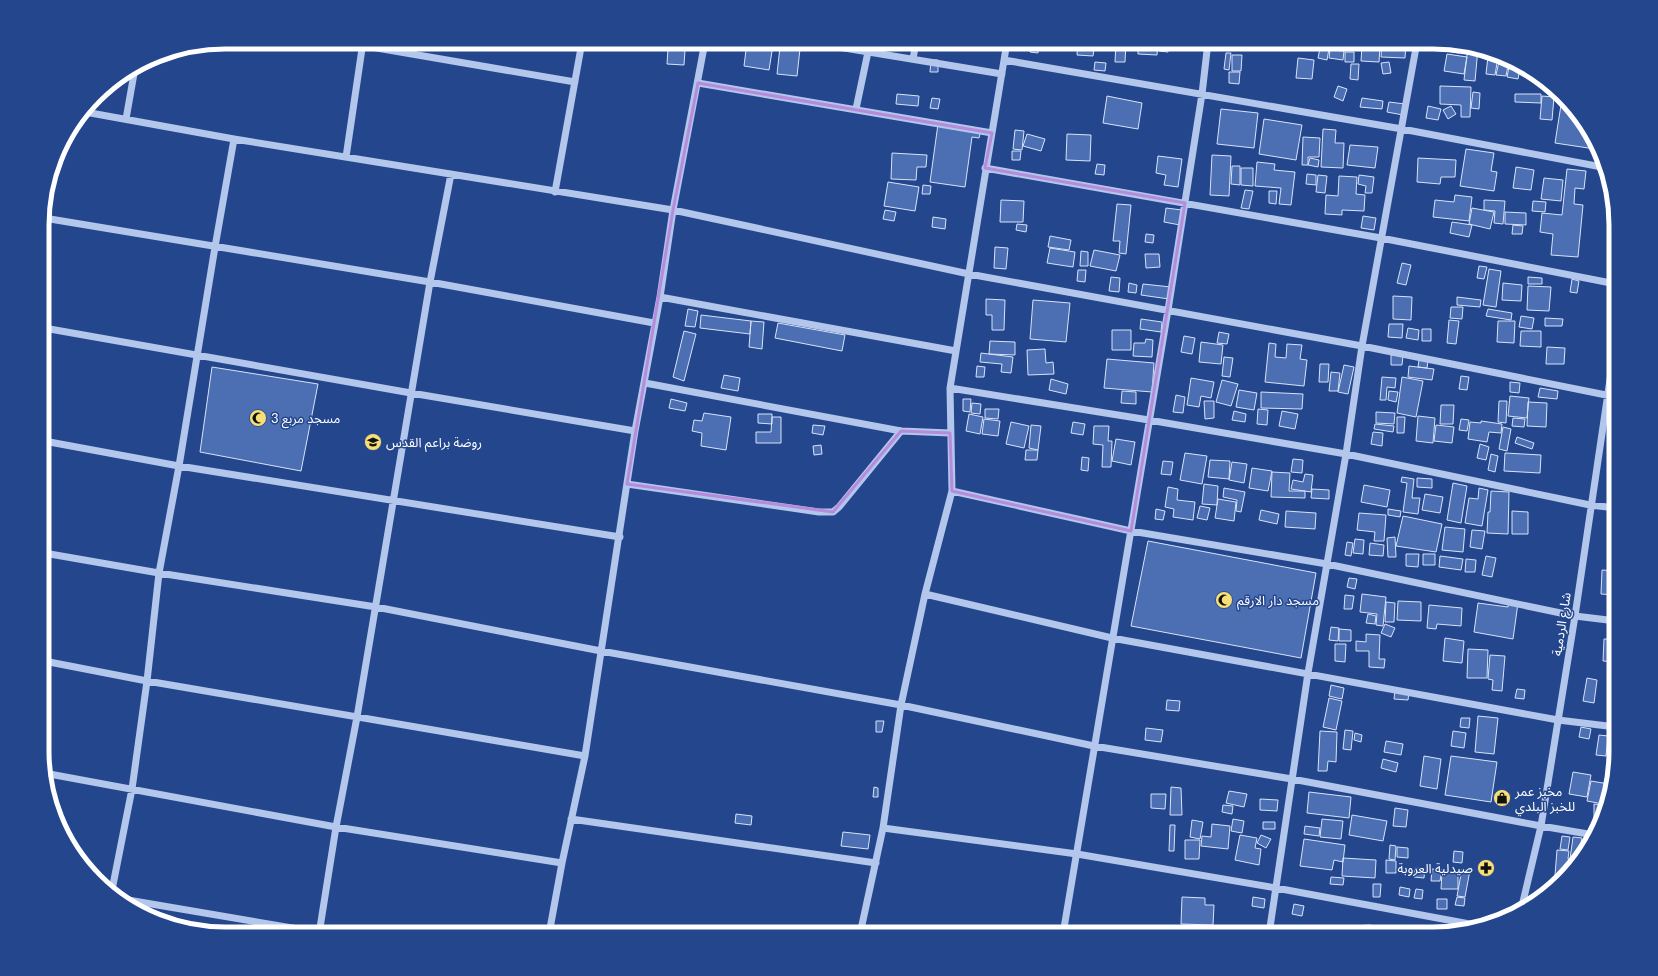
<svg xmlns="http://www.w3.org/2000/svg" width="1658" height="976" font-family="Lato,'Noto Sans Arabic',sans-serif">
  <rect width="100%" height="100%" fill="#24468d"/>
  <path fill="#4c6fb4" stroke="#d7e3f8" d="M747,42L773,45L769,70L744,66Z
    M1031,42H1039L1038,53L1030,52Z
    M1078,42H1095L1093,56L1077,55Z
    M1116,42H1126L1125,62H1115Z
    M1126,42H1135L1134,50L1126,49Z
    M1138,42H1158L1157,55L1138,54Z
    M1160,42H1169L1168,52L1159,51Z
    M1341,42H1358L1357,50H1341Z
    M1382,42H1406L1405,58L1381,57Z
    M1439,43L1460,46L1459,53L1438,50Z
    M1362,45L1380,46L1379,62L1361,61Z
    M780,47L800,49L797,76L777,74Z
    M1468,47L1478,48L1475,81L1464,80Z
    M1320,48L1329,49L1327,60L1318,58Z
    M668,49L685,50L684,65L667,64Z
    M1330,50L1344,51L1343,60L1329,58Z
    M1345,52H1354V62H1345Z
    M1226,53H1231L1229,70L1224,69Z
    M1447,54L1467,57L1464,74L1444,71Z
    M1232,55H1242L1241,71H1232Z
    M1488,56L1498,57L1495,75L1486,74Z
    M1500,57L1509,60L1506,76L1496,75Z
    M1298,58L1314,60L1312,79L1296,78Z
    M931,60H938V72H930Z
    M1095,62L1106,63L1105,71L1094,70Z
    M1389,62L1391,73L1383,74L1381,63Z
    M1351,64H1359L1358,80L1350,79Z
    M1509,67L1520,68L1518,79L1507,77Z
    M1229,72H1240L1239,84L1229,83Z
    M1338,86L1347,89L1343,101L1334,97Z
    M1440,86L1471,87L1470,117H1461V105L1440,104Z
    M1473,92L1480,93L1479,109L1471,108Z
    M897,94L919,96L918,106L896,104Z
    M1515,94H1541V103L1515,102Z
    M1107,96L1142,103L1138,129L1103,123Z
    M1542,96L1554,97L1552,120L1540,119Z
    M932,98L940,99L938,109L930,108Z
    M1362,98L1383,101L1382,109L1360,107Z
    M1389,102L1405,104L1403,115L1387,112Z
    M1561,105H1566L1585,123L1596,145L1595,149L1555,143Z
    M1428,106L1441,109L1438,120L1426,118Z
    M1451,106L1456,114L1448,119L1443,110Z
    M1221,109L1258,113L1254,148L1217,144Z
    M1264,119L1302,125L1296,160L1259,154Z
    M938,124L981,130L979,138L972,137L965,187L930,182Z
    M1323,129L1336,130L1335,143H1344L1343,168L1321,167Z
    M1015,130L1024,131L1022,150L1013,149Z
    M1027,134L1045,139L1041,151L1023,146Z
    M1067,134L1091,135L1090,161L1066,160Z
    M1303,137L1320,138L1319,157H1308V165H1302Z
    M1350,145L1378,147L1375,168L1347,165Z
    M1466,149L1494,153L1491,171L1497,172L1494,191L1460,186Z
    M1012,151H1021L1020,160H1012Z
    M892,153L927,155L926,167H917L916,180L891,179Z
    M1212,155L1231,156L1229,196L1210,195Z
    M1158,156L1182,159L1178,187L1164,185L1166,175L1156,173Z
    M1310,158L1319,160L1318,167L1308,165Z
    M1418,158L1456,160L1455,177H1441L1440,184L1417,182Z
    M1257,162L1275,164L1274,170L1295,172L1291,205L1279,204L1281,188L1255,186Z
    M1097,164L1105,165L1104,175L1095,174Z
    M1232,166H1240V185L1231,184Z
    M1516,167L1534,170L1531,190L1513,188Z
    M1241,168H1253V186L1241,185Z
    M1567,169L1586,171L1584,189L1575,188L1574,204L1583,205L1578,257L1551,255L1553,234L1540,232L1542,213L1562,215Z
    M1307,174L1316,175V185L1306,184Z
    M1318,175L1327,176L1325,193L1316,192Z
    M1359,175L1374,177L1372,193H1365L1366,186L1358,184Z
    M1339,176L1357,177L1356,194L1365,195L1364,211L1342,210V215L1325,214L1326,195L1338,196Z
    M1544,178L1563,180L1561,201L1541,199Z
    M888,182L919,187L915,211L884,206Z
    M923,185L931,186L930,194H922Z
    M1245,190L1253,191L1249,209L1241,208Z
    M1269,191H1277L1276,204L1269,203Z
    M1455,195L1472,197L1469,221L1433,217L1435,200L1454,202Z
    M1001,200L1024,201L1023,222H1000Z
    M1484,200L1505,201L1503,224L1494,223L1495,211L1484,210Z
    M1533,201L1546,202L1545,212L1532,211Z
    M1117,204L1131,205L1126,254L1119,253L1120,241H1113Z
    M1166,208L1182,210L1180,225L1164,222Z
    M1472,208L1494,212L1490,229L1469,224Z
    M885,210L896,212L894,221L883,219Z
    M1505,212L1526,213V225L1505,224Z
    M1363,216L1376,218L1374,230L1361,228Z
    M933,217L946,219L945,229L932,227Z
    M1452,222L1472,225L1469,237L1450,233Z
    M1017,224L1027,225L1026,232L1016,230Z
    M1513,225L1523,226L1522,234H1512Z
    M1146,234L1154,235L1153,243L1145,242Z
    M1050,236L1071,240L1069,250L1048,247Z
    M995,247L1008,248L1006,269L994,268Z
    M1050,248L1075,252L1073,267L1047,263Z
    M1094,250L1120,255L1116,271L1090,266Z
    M1081,251L1088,252V266H1080Z
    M1145,254H1159L1160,267L1146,268Z
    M1402,263L1411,265L1406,285L1397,283Z
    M1479,266L1487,267L1484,279L1477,278Z
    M1489,269L1501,271L1496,307L1483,305Z
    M1078,270H1086L1085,282L1077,281Z
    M1111,277L1120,278L1119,292L1109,291Z
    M1528,277L1542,278V284H1528Z
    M1572,279L1579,281L1577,293L1570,292Z
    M1129,283L1137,285L1136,293L1128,292Z
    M1503,283L1522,285L1521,301L1502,300Z
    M1143,284L1171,287L1169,299L1141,295Z
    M1528,286L1551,287L1549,311L1527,310Z
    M1393,296L1412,297L1411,320L1393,319Z
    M1457,297L1481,300L1480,307L1457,305Z
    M986,299L1005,300L1004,330H992V315H986Z
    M1033,300L1070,303L1066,342L1030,339Z
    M1451,307H1463L1462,319L1450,318Z
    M688,309L698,311L695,327L685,326Z
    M1488,309L1512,313L1511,320L1486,316Z
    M701,315L751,321L750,334L700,328Z
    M1521,316L1534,318L1532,329L1519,327Z
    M1545,318L1563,319L1562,326H1545Z
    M1141,319L1162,322L1161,332L1140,329Z
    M1449,320L1459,321L1456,344L1447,343Z
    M751,321L764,322L762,349L749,347Z
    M1498,321H1515L1514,343L1497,342Z
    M778,323L845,335L842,351L775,338Z
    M1389,324H1403L1402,338L1388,337Z
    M1408,328L1419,330L1418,340L1406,338Z
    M1422,329H1431V341H1422Z
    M1112,330H1131V350H1112Z
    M684,331L696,334L684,381L673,377Z
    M1521,331H1541V347L1520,346Z
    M1219,332L1229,334L1227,344L1217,343Z
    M1184,336L1195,338L1192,354L1181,352Z
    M1146,339L1153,340L1152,357L1133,356L1134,343H1145Z
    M990,341L1015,342V355L989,354Z
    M1201,342L1223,345L1221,364L1199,362Z
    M1269,343L1276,344L1275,357L1286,358L1287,344L1302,345L1300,359L1307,360L1304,386L1265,382Z
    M1547,347L1565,348L1564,364H1546Z
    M1045,349L1046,363L1053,362L1054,374L1028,375L1027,350Z
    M981,353L1013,357L1011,373L1001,372L1002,364L980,362Z
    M1391,355L1403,356L1402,365H1391Z
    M1224,357L1233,358L1230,377L1222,376Z
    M1107,359L1154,363L1152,392L1104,388Z
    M1419,360L1428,361L1427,368L1418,367Z
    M1320,364H1329L1328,382H1319Z
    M1344,365L1354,367L1348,394L1338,392Z
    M977,366L985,367L984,377H976Z
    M1409,366L1434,369L1432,380L1408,377Z
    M212,367L318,384L301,471L200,452Z
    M1331,372L1340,373L1338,391H1329Z
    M724,375L740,378L738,391L721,388Z
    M1461,376L1469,377L1467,390L1459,389Z
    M1382,377L1396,378L1395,388L1387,387L1386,400H1380Z
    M1402,377L1423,381L1416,417L1397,413Z
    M1191,378L1214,382L1211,398L1201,396L1199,407L1187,405Z
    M1051,379L1068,384L1066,394L1049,390Z
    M1222,380L1238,384L1231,406L1216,402Z
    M1510,382L1520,383L1519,393L1510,392Z
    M1540,388L1558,391L1557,399L1538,397Z
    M1239,390L1257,393L1254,410L1236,407Z
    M1122,391L1136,392V404L1121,403Z
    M1389,391L1398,392L1396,402L1388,400Z
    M1261,392L1303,394L1302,409L1261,408Z
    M1176,395L1185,397L1183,413L1173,412Z
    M1510,396L1529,398L1527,418L1508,416Z
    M671,399L687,403L685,411L669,408Z
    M963,399H971L970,412L963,411Z
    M1204,401H1214V418L1205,419Z
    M1499,401H1507L1506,423L1498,422Z
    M1528,402L1547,403L1546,427L1527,426Z
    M972,403L981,404L980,414L971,413Z
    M1441,405H1454L1453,424H1440Z
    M985,409H999L998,419L985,418Z
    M1258,409L1268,410L1267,425L1257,424Z
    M1234,411L1246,414L1245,422L1232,420Z
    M1282,411L1298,414L1295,429L1279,426Z
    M1376,412L1395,413L1394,424L1376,423Z
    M704,413L731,417L726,450L701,446L702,433L692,431L694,420L702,421Z
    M758,414H772V424L758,423Z
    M969,414L983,417L980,434L966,431Z
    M1418,416L1435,418L1433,443L1416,441Z
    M772,417H781V443H756V432H771Z
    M1397,417H1405L1404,433H1397Z
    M1513,418L1525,419L1524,427L1512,426Z
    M984,419L1000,421L998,436L982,434Z
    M1461,419L1469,420L1467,431L1459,430Z
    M1481,421L1502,424L1501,433L1489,432L1487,442L1468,439L1470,422L1481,423Z
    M1011,422L1029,426L1024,448L1006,444Z
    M1073,422L1085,424L1083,435L1071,433Z
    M1375,424L1394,426L1393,432L1374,429Z
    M813,425L825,426L823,435L812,433Z
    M1031,425L1041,426L1038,450L1029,448Z
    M1436,425L1454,427L1452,443L1434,441Z
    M1094,426H1109L1108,441H1112L1111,467H1102L1103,445L1093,444Z
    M1503,427L1511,429L1507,451L1499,449Z
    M1373,432L1383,433L1382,446L1371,444Z
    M1517,437L1534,443L1532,449L1515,443Z
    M1116,439L1135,442L1131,465L1112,461Z
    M1480,444L1489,447L1486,460L1477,458Z
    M821,445L822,454L814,455L813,446Z
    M1026,450H1038L1037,460H1025Z
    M1185,453L1207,456L1202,484L1180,480Z
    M1505,453L1541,455L1540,473L1504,471Z
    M1491,454L1498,456L1495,472L1488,470Z
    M1082,457L1089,458L1088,471L1081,470Z
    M1293,459L1303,460L1302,473L1291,472Z
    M1210,460L1230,461L1229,479L1208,477Z
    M1163,461L1173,462L1171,475L1161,474Z
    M1232,462L1247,464L1244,483L1229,480Z
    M1252,468L1272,471L1268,491L1249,488Z
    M1272,472L1290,473L1289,491H1305V498L1271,497Z
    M1305,474L1313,475L1311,492L1291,489L1293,480L1303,482Z
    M1402,477L1414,479L1412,498H1420L1418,514L1403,512L1407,483L1401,482Z
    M1417,478L1432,479V488L1417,487Z
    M1453,483L1467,486L1461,523L1447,520Z
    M1204,484L1218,486L1217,505L1202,504Z
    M1364,485L1390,490L1387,507L1361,502Z
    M1168,487L1178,489L1177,500L1195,502L1193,520L1173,517L1174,509L1165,507Z
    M1224,488L1245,492L1241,512L1236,511L1237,500L1223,497Z
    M1479,488L1488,490L1482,526L1465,523L1469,498L1478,499Z
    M1312,489L1329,490V499L1311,498Z
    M1491,491L1509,492L1508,534L1487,533L1488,512H1490Z
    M1425,494L1443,497L1440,513L1422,510Z
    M1218,499L1236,502L1234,521L1215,518Z
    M1200,506L1210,508L1207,520L1197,518Z
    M1156,509L1165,511L1163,520L1155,519Z
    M1388,509L1401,511L1400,517L1388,515Z
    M1261,510L1279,514L1277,524L1259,520Z
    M1286,511L1316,513L1315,529L1285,527Z
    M1512,511L1528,512V534H1512Z
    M1359,513L1386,515L1384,541H1374L1375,532L1357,530Z
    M1403,516L1442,524L1436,552L1396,546Z
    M1616,516V548L1610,547Z
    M1445,527L1465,529L1463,552L1442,550Z
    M1472,530L1485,531L1482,549L1470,547Z
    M1395,537L1396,557H1388L1387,538Z
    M1355,539L1364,540L1363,554L1353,553Z
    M1148,541L1316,573L1301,658L1131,626Z
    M1347,542L1353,543L1351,556L1345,555Z
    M1370,543L1384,545L1383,556L1369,555Z
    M1406,554H1419L1418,567L1406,566Z
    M1423,554H1435V565H1423Z
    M1440,556L1463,559L1461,570L1439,567Z
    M1486,556L1496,558L1492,577L1482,575Z
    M1466,559L1476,560L1475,572H1465Z
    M1602,570L1616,571V595L1601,594Z
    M1349,578L1357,579L1355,589L1347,587Z
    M1362,594L1386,597L1383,626L1376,625L1377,614L1360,612Z
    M1345,595L1354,596L1352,609H1344Z
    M1398,601L1421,602V621L1397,620Z
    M1386,602L1395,603L1394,622H1385Z
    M1509,602L1518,603L1513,639L1474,632L1478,603L1508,607Z
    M1429,605L1462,608L1461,626L1437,624L1436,629L1427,628Z
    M1368,614L1376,616L1375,624L1366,623Z
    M1385,624L1395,628L1391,637L1381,633Z
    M1331,627L1339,628L1338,641L1329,640Z
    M1339,629L1351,630V641H1339Z
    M1366,634L1380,635L1379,659H1385L1384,668L1369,667V651H1356V641L1366,642Z
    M1445,638L1464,641L1462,663L1443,661Z
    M1604,639H1616V662L1603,661Z
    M1335,644H1346L1345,662L1335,661Z
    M1468,649L1488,650L1487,678H1467Z
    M1490,655L1505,656L1502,691L1492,690L1493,680L1488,679Z
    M1587,678L1597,680L1594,703L1583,701Z
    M1331,685L1344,688L1342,699L1329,696Z
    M1517,689L1525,690L1524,699L1515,698Z
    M1395,690L1409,692L1408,700L1394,699Z
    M1329,698L1342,701L1336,730L1323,727Z
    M1167,700L1180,701L1179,711L1166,710Z
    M1478,716L1498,718L1494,754L1475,752Z
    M1461,718H1470L1469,728L1460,727Z
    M876,721H884L882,732H876Z
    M1581,727L1591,729L1589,739L1579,737Z
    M1146,728L1163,730L1161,742L1145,740Z
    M1345,730L1353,731L1351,750L1343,749Z
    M1320,731L1337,732L1336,762L1328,761L1327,771H1318Z
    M1453,731L1466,733L1464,748L1451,746Z
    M1355,733L1362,735L1361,742L1354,740Z
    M1599,735L1608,736L1606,756L1596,755Z
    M1386,741L1403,744L1401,755L1384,752Z
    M1424,756L1441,759L1437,789L1420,786Z
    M1451,756L1497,762L1491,802L1445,795Z
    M1383,759L1398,763L1396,772L1381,768Z
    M1573,772L1591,775L1587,797L1569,794Z
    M1591,781L1609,784L1603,804L1587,801Z
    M874,787L878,788V797H873Z
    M1171,787L1181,788L1182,815H1170Z
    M1229,791L1247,794L1244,807L1226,803Z
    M1309,792L1351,797L1349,818L1307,813Z
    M1151,794H1166L1165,809L1151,808Z
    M1260,799L1278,800L1277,811L1260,810Z
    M1594,804L1603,805L1599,818H1594Z
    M1223,805L1233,806L1232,814L1222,812Z
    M1395,808L1408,810L1406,827L1393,826Z
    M736,814L752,816L751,825L735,823Z
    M1352,815L1387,821L1383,841L1349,835Z
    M1233,819L1244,821L1242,833L1231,831Z
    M1322,819L1343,821L1341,839L1320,837Z
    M1192,820L1203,822L1200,839L1190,837Z
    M1263,822H1275V829H1263Z
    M1212,824L1230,826L1228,849L1201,846L1202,836L1211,837Z
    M1170,825H1175L1174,851H1169Z
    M1305,826L1320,828L1319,836L1304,834Z
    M843,832L870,835L868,849L841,846Z
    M1240,835L1257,838L1255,848L1261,849L1259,865L1235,860Z
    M1261,835L1271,839L1266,848L1257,843Z
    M1562,836L1570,837L1568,850L1560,849Z
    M1573,837L1582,838L1578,860L1570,859Z
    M1304,839L1345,845L1343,862L1334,860L1332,870L1300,866Z
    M1185,840H1200L1199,859H1185Z
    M1390,845L1396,846L1395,860L1389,859Z
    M1397,847L1408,848V858L1397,857Z
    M1557,850L1569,851L1568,859L1578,861L1566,876L1555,875Z
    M1454,851L1463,852L1462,863L1453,862Z
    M1343,858L1376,860L1375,878L1342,876Z
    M1386,860L1396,861V873H1386Z
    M1415,868L1425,869L1424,878L1414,877Z
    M1432,869L1442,870L1440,881H1431Z
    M1462,869L1470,870L1465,897L1457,896Z
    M1442,872L1458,873V889H1441Z
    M1331,877L1344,878L1343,885L1330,884Z
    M1373,884H1381L1380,897H1373Z
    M1400,887L1410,889L1409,897L1399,895Z
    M1416,889L1423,890L1422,899L1414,898Z
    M1182,897L1205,898V905H1214L1213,925L1181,924Z
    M1253,897L1265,899L1264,908L1252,906Z
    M1457,897L1465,898L1464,906L1455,905Z
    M1437,899H1447V909H1437Z
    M1294,904L1304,906L1302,916L1292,914Z
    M1371,925L1372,934H1331L1330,929L1352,928V926Z
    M1418,927L1433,928V934H1418Z
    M1376,929L1394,932V934H1375Z"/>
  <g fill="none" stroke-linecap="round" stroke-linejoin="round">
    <path stroke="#b3c6eb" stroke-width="7" d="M342,42L575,82
      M808,42L1002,74
      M913,59L916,42
      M1004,60L1402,129L1607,168
      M698,83L992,133
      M856,109L868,52
      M85,112L234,139L673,210L969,274L1362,346L1616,397
      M126,119L135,68
      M346,157L363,42
      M985,168L1381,238L1616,284
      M555,192L582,42
      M44,218L430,282L654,323
      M660,297L956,351
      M44,328L411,393L635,431
      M645,383L901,431L950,433
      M950,388L1149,420L1346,454L1590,505L1616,508
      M44,441L179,466L620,537
      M627,484L819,512H833L839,507L901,431
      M952,491L1131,531L1327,564L1575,616L1616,621
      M44,553L159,573L376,607L601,651L901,705L1094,746L1292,779L1541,826L1594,835
      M925,594L1112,638L1558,720L1616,727
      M44,661L147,681L585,756
      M44,773L336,827L562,863
      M571,819L876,863
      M883,828L1077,854L1276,888L1475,925
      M112,890L132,789L147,681L159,573L179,466L215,247L234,139
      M122,899L328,934
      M1521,910L1541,826L1575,616L1616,339
      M319,934L336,827L357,717L430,282L451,174
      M549,934L562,863L585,756L635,431L660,297L673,210L705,42
      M860,934L883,828L901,705L925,594L952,491L950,388L1007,42
      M1063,934L1168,310L1202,94L1208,42
      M1269,934L1308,673L1346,454L1362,346L1417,42"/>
  </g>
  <path fill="none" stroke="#b68bdc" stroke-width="3" stroke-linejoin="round" d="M698,83L992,133L985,168L1185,203L1131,531L952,491L950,433L901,431L833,512L627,484L673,210Z"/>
  <defs>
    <g id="mosque-disc" transform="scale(0.9)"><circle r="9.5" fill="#f6df76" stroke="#24468d"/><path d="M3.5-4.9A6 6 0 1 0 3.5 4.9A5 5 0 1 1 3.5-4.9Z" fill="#111"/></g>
    <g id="school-disc" transform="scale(0.9)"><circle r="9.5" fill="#f6df76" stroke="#24468d"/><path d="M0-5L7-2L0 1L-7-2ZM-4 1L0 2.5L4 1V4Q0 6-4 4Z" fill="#111"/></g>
    <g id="shop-disc" transform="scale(0.9)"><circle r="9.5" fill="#f6df76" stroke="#24468d"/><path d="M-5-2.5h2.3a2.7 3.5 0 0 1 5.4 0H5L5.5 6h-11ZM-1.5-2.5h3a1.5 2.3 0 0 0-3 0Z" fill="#111"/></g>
    <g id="pharmacy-disc" transform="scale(0.9)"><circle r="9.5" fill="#f6df76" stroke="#24468d"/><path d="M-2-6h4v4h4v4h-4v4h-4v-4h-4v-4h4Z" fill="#111"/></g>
  </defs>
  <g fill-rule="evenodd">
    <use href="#mosque-disc" x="258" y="418"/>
    <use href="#school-disc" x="373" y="442"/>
    <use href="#mosque-disc" x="1224" y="600"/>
    <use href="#shop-disc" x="1502" y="798"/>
    <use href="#pharmacy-disc" x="1486" y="868"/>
  </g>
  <g text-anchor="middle" stroke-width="3" stroke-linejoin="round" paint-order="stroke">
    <g font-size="13" fill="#fff" stroke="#24468d" text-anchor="start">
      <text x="271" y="423">مسجد مربع 3</text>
      <text x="386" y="447">روضة براعم القدس</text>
      <text x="1237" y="605">مسجد دار الارقم</text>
      <text x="1515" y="796">مخبز عمر<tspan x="1515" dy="15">للخبز البلدي</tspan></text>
      <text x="1473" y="873" text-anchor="end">صيدلية العروبة</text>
    </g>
    <g font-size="13" fill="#fff" stroke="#24468d">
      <text transform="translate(1561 624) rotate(-81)" y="5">شارع الردمية</text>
    </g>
  </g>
  <path d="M0 0H1658V976H0ZM225 49H1433A176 176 0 0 1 1609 225V751A176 176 0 0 1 1433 927H225A176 176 0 0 1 49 751V225A176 176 0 0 1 225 49Z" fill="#24468d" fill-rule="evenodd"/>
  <path fill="none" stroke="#fff" stroke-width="5" d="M225 49H1433A176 176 0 0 1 1609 225V751A176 176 0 0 1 1433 927H225A176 176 0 0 1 49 751V225A176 176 0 0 1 225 49Z"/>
</svg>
